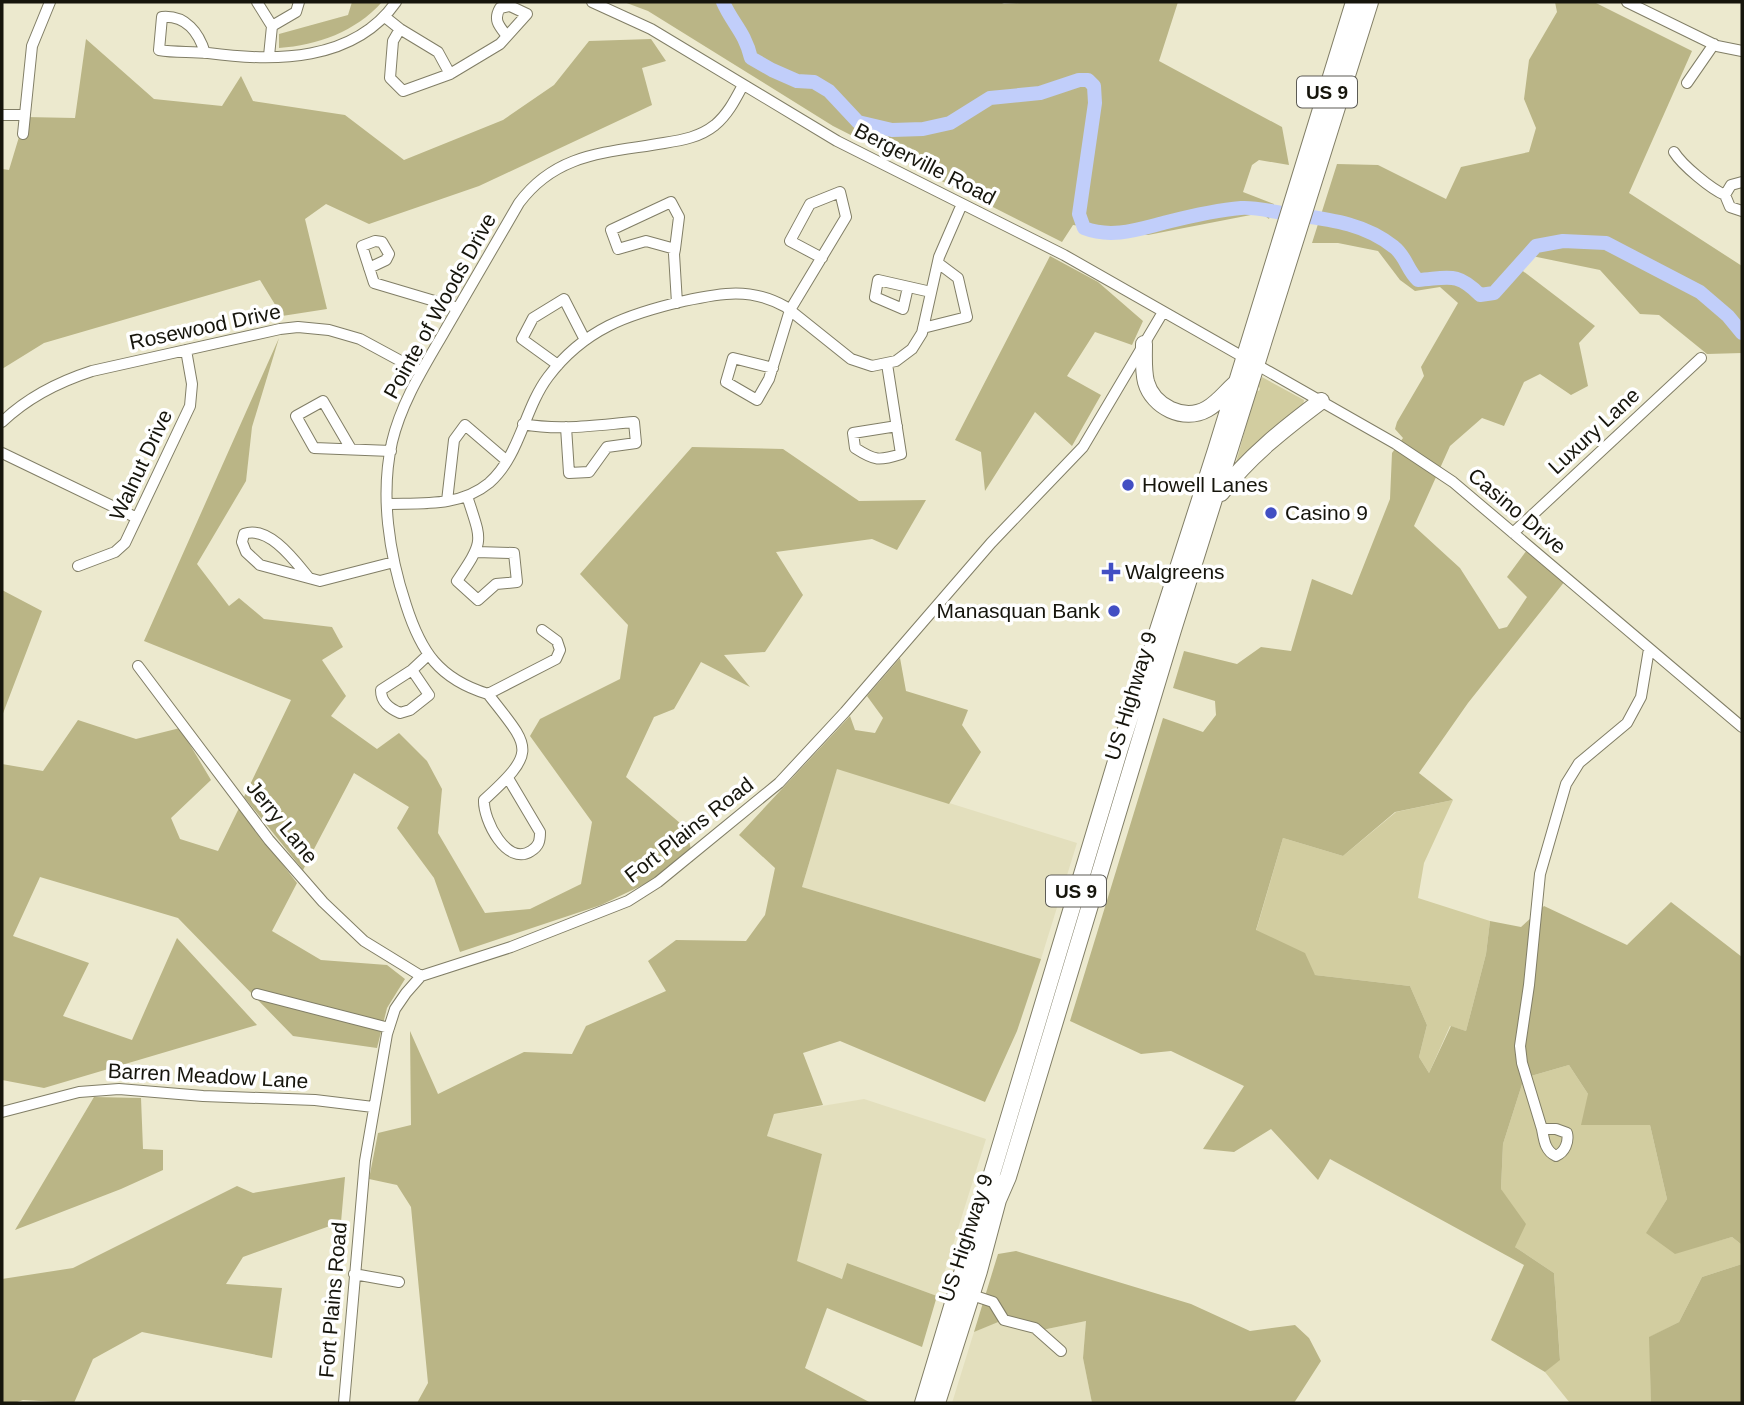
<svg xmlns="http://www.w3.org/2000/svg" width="1744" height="1405" font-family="Arial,sans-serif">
  <rect width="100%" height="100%" fill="#ece9ce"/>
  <path fill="#e3dfbd" d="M837,768L1077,843L1041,959L802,887Z
    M864,1099L986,1139L937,1296L847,1263L842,1279L796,1261L822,1154L767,1136L774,1114Z
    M1003,1319L1037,1331L1086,1321L1083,1358L1092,1403H952L974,1332Z"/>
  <path fill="#d2cda0" d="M1262,377L1304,400L1303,405L1235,466L1256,390L1259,391L1260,388L1257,386Z
    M1453,800L1424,863L1418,898L1490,921L1486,954L1466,1031L1450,1026L1429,1073L1419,1057L1427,1025L1410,986L1315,975L1256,931L1283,838L1343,856L1396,812Z
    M1569,1065L1588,1094L1650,1125L1667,1199L1647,1232L1675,1253L1732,1237L1742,1245V1264L1702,1277L1679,1322L1650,1337L1651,1403H1570L1545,1372L1560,1359L1554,1273L1515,1247L1501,1189L1503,1144L1524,1078Z"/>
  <path fill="#bab586" d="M352,2H382C355,32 318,45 279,48V34L348,15Z
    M624,2H1000L1004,4L1034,2H1178L1159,61L1282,127L1289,165L1259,160L1252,165L1243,192L1274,204L1269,219L1261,213L1148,235L1073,225L1062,242L833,126L648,11Z
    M1555,2H1594L1692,51L1629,193L1742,266V353L1707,354L1659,315L1640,314L1600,270L1532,256L1515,265L1595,326L1579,343L1588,386L1571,395L1540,374L1524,382L1504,426L1482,418L1450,446L1414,526L1460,568L1499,629L1507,627L1527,597L1507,577L1527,550L1565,581L1468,703L1419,773L1453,800L1395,812L1343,856L1283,838L1256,930L1305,953L1315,975L1410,986L1427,1025L1419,1057L1429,1073L1451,1026L1466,1031L1486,954L1490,921L1521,927L1544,906L1627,945L1671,902L1742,957V1245L1732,1237L1675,1254L1646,1233L1667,1199L1650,1125H1581L1588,1094L1569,1065L1524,1078L1503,1144L1501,1189L1526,1224L1515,1247L1554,1273L1560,1360L1545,1372L1491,1340L1524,1265L1330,1159L1318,1180L1271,1129L1234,1152L1203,1149L1244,1086L1171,1051L1141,1054L1070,1021L1163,718L1203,732L1216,715L1215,701L1173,688L1184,651L1237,664L1261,647L1291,651L1312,579L1352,595L1390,499L1392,453L1403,438L1395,429L1397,422L1424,376L1421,367L1458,303L1440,287L1415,291L1400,280L1378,251L1338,243H1312L1337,164L1378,165L1446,199L1461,167L1529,152L1536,128L1524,99L1529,60L1557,12Z
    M86,39L154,99L222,106L241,76L253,101L345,115L404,160L503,120L554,85L589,41L651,39L666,61L642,68L652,105L479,186L369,224L326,204L305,219L327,309L282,316L260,280L44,343L2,369V169L9,170L25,117L75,118Z
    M1050,256L1098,282L1143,321L1132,345L1095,332L1067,376L1101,395L1072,446L1035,412L985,491L981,452L955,440Z
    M279,338L252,427L246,481L197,564L229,606L239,598L264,619L332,627L343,647L322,660L346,696L331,716L377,749L399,733L427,761L442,789L438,833L485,913L530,909L581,884L592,822L530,736L540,719L620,679L628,625L580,574L692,447L783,449L859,501L926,500L897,550L872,539L776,552L803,595L765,652L724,655L750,687L701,662L674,709L654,717L626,777L687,829L693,861L601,905L460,952L434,878L397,828L409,807L354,773L303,870L244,797L291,700L144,641Z
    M2,590L42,611L2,716Z
    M900,658L906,691L968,710L962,725L981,752L949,804L837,769L802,887L1041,959L1017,1031L985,1102L840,1041L803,1053L823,1105L774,1114L767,1136L822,1154L797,1261L842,1279L847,1263L937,1296L922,1347L827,1308L805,1368L871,1403H417L428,1383L411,1207L397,1185L369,1179L378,1133L411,1125L410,1031L438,1094L524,1052L572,1054L586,1026L666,991L648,961L676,940L746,941L765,915L775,868L739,835L850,716L855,730L875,733L883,718L867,696Z
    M78,720L136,739L180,728L211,780L171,818L180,839L218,851L239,808L297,883L272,931L321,960L387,965L405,979L387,1008L377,1048L293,1036L178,918L40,877L13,936L89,963L63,1016L132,1040L177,938L257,1025L44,1088L2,1080V764L43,771Z
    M94,1097L141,1098L143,1149L163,1150V1170L121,1189L15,1230Z
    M345,1177L341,1222L243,1257L226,1284L282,1288L272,1358L142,1332L93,1359L74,1403L23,1400L14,1403H2V1279L73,1268L237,1186L253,1193Z
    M1016,1251L1191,1304L1250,1331L1295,1325L1309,1338L1321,1361L1294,1403H1092L1083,1358L1086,1321L1037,1331L1003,1320L974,1332L998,1254Z
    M1742,1264V1403H1651L1649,1337L1679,1322L1702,1277Z"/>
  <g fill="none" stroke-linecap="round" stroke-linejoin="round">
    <path stroke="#c1cefa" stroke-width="14" d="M723,2C732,23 745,32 751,58L772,70L797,81L814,82L829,91L858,122L892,130L923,129L950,123L990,98L1040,93L1079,80H1088L1094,86L1095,103L1079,214L1084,228C1112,239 1139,229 1167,222C1191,216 1217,210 1241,208C1254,207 1270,211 1283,213C1323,219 1362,221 1394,247C1406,256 1407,270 1418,280C1448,278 1457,271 1480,295L1494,293L1536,246L1563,241L1606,243L1700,292L1728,316L1742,333"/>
    <g stroke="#817e66" stroke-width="12">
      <path id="minor" d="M257,2L272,26L269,56
        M592,2L651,29L837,141L1064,255L1396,444L1453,482L1742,727
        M1627,2L1717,46L1742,51
        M385,17L400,29L438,52L450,74L403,91L390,78L393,41L400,29
        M272,26L296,12L299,2
        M205,53C199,33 186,15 162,17L159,50C175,53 191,51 208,53C274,62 354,62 396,2
        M450,74L500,44L527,14L510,6L500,8C493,20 499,26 507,36
        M1687,83L1714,44
        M2,115H23
        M23,134L32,46L50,2
        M1674,152C1682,165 1711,189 1725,195
        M1742,182L1731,185L1725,195L1730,207L1742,211
        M675,249L646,241L618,249L611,230L671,202L679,217L675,249L674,254L677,303
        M369,268L386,260L389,254L382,242L375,241L362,246L374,283L458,308
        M908,287L903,309L875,297L878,280L931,292
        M923,328L967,317L958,278L938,263
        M887,364L901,454C879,461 875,461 855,448L853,433L897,426
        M558,365L522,339L533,318L564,299L585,340
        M773,368L733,358L726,382L757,400L769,379L790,310L846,217L840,192L810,204L790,241L822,258
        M2,422C28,397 58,382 92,371L280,329L298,327L329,330L360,339L421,372
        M523,424C560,431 597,425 634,422L636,443L607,447L589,472L569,473L566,427
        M351,449L323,401L296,416L314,448L391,451
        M2,453L137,518
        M467,496C482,543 485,539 457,581L478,600L496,584L517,582L514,553L476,552
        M447,501L454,440L465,425L507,461
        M387,504C422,503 460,507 489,483C520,456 524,409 548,377C584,329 628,314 684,301C721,293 751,287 786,307L851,359L872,366L896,361L912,349L922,333L939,257L962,204
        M1513,533L1701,358
        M78,566L115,552L125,543L190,406L192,384L186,350
        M309,578C295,561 269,525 244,534L242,542L246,552L260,565L320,581L394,562
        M542,630L557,641L560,650L556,659L488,694C439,679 421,652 406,605C389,554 380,495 392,442C402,400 426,364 447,327C471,286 495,245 519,203C557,152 607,153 664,143C683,140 700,137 715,125C728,114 735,100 743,85
        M138,666L269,840L323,902L364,941L421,976
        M412,670L429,695L410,710L400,713C389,708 381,702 381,690L412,670L428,655
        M488,694C530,748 539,750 484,800C483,820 507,867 531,851C539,846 540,841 540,832L508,778
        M257,994L389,1028
        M2,1112L79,1092L119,1089L203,1096L315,1100L373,1107
        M1542,1129L1522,1063L1520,1046L1529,985L1540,874L1566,784L1579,763L1627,723L1641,697L1649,649
        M1542,1129H1556L1567,1133C1569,1142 1565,1152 1556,1156C1545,1151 1544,1140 1542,1129Z
        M354,1274L399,1282
        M972,1295L993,1302L1004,1320L1035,1328L1061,1351
        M344,1403L365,1161L387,1034L395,1009L406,993L421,976L511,947L628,901L658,882L779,783L845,712L991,543L1083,447L1163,312"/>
    </g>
    <g stroke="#817e66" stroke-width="18">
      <path id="highway" d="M1144,344C1144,356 1143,370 1146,382C1153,407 1184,422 1207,409C1218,403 1226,392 1235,384
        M1221,493C1248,457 1285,428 1321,401
        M923,1403L1120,748L1216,450L1354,2
        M937,1403L979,1271L998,1200L1008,1177L1173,630L1370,2"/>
    </g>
    <use href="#minor" stroke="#fff" stroke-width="10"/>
    <use href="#highway" stroke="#fff" stroke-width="16"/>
  </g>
  <g fill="#424fc3" stroke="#fff" stroke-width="2.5">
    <circle cx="1128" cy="485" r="7"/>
    <circle cx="1271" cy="513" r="7"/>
    <path d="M1107.5 561.5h7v7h7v7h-7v7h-7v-7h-7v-7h7z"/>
    <circle cx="1114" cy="611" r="7"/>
  </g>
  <g text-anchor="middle" stroke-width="7" stroke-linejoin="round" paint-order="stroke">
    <g fill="#fff" stroke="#5c5b55" stroke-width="2">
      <rect x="1297" y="76.5" width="60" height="31" rx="5"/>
      <rect x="1046" y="875.5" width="60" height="31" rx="5"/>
    </g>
    <g font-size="19" font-weight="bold" fill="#16150c">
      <text x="1327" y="99">US 9</text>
      <text x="1076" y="898">US 9</text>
    </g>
    <g font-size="21" fill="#16150c" stroke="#fff">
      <text transform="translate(925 164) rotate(27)" y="7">Bergerville Road</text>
      <text transform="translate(440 306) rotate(-61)" y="7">Pointe of Woods Drive</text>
      <text transform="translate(205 327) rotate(-12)" y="7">Rosewood Drive</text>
      <text transform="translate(1594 431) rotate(-43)" y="7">Luxury Lane</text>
      <text transform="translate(141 465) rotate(-65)" y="7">Walnut Drive</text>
      <text transform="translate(1517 511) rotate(40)" y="7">Casino Drive</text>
      <text transform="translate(1131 696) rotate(-73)" y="7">US Highway 9</text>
      <text transform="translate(282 822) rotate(51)" y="7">Jerry Lane</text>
      <text transform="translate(689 830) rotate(-38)" y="7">Fort Plains Road</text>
      <text transform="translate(208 1076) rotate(3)" y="7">Barren Meadow Lane</text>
      <text transform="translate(966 1238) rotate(-72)" y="7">US Highway 9</text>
      <text transform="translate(333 1300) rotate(-85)" y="7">Fort Plains Road</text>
    </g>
    <g font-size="21" fill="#16150c" stroke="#fff" text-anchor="start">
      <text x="1142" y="492">Howell Lanes</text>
      <text x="1285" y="520">Casino 9</text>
      <text x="1125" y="579">Walgreens</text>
      <text x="1100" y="618" text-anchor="end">Manasquan Bank</text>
    </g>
  </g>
  <rect width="1744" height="1405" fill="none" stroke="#16150c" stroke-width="7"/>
</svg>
